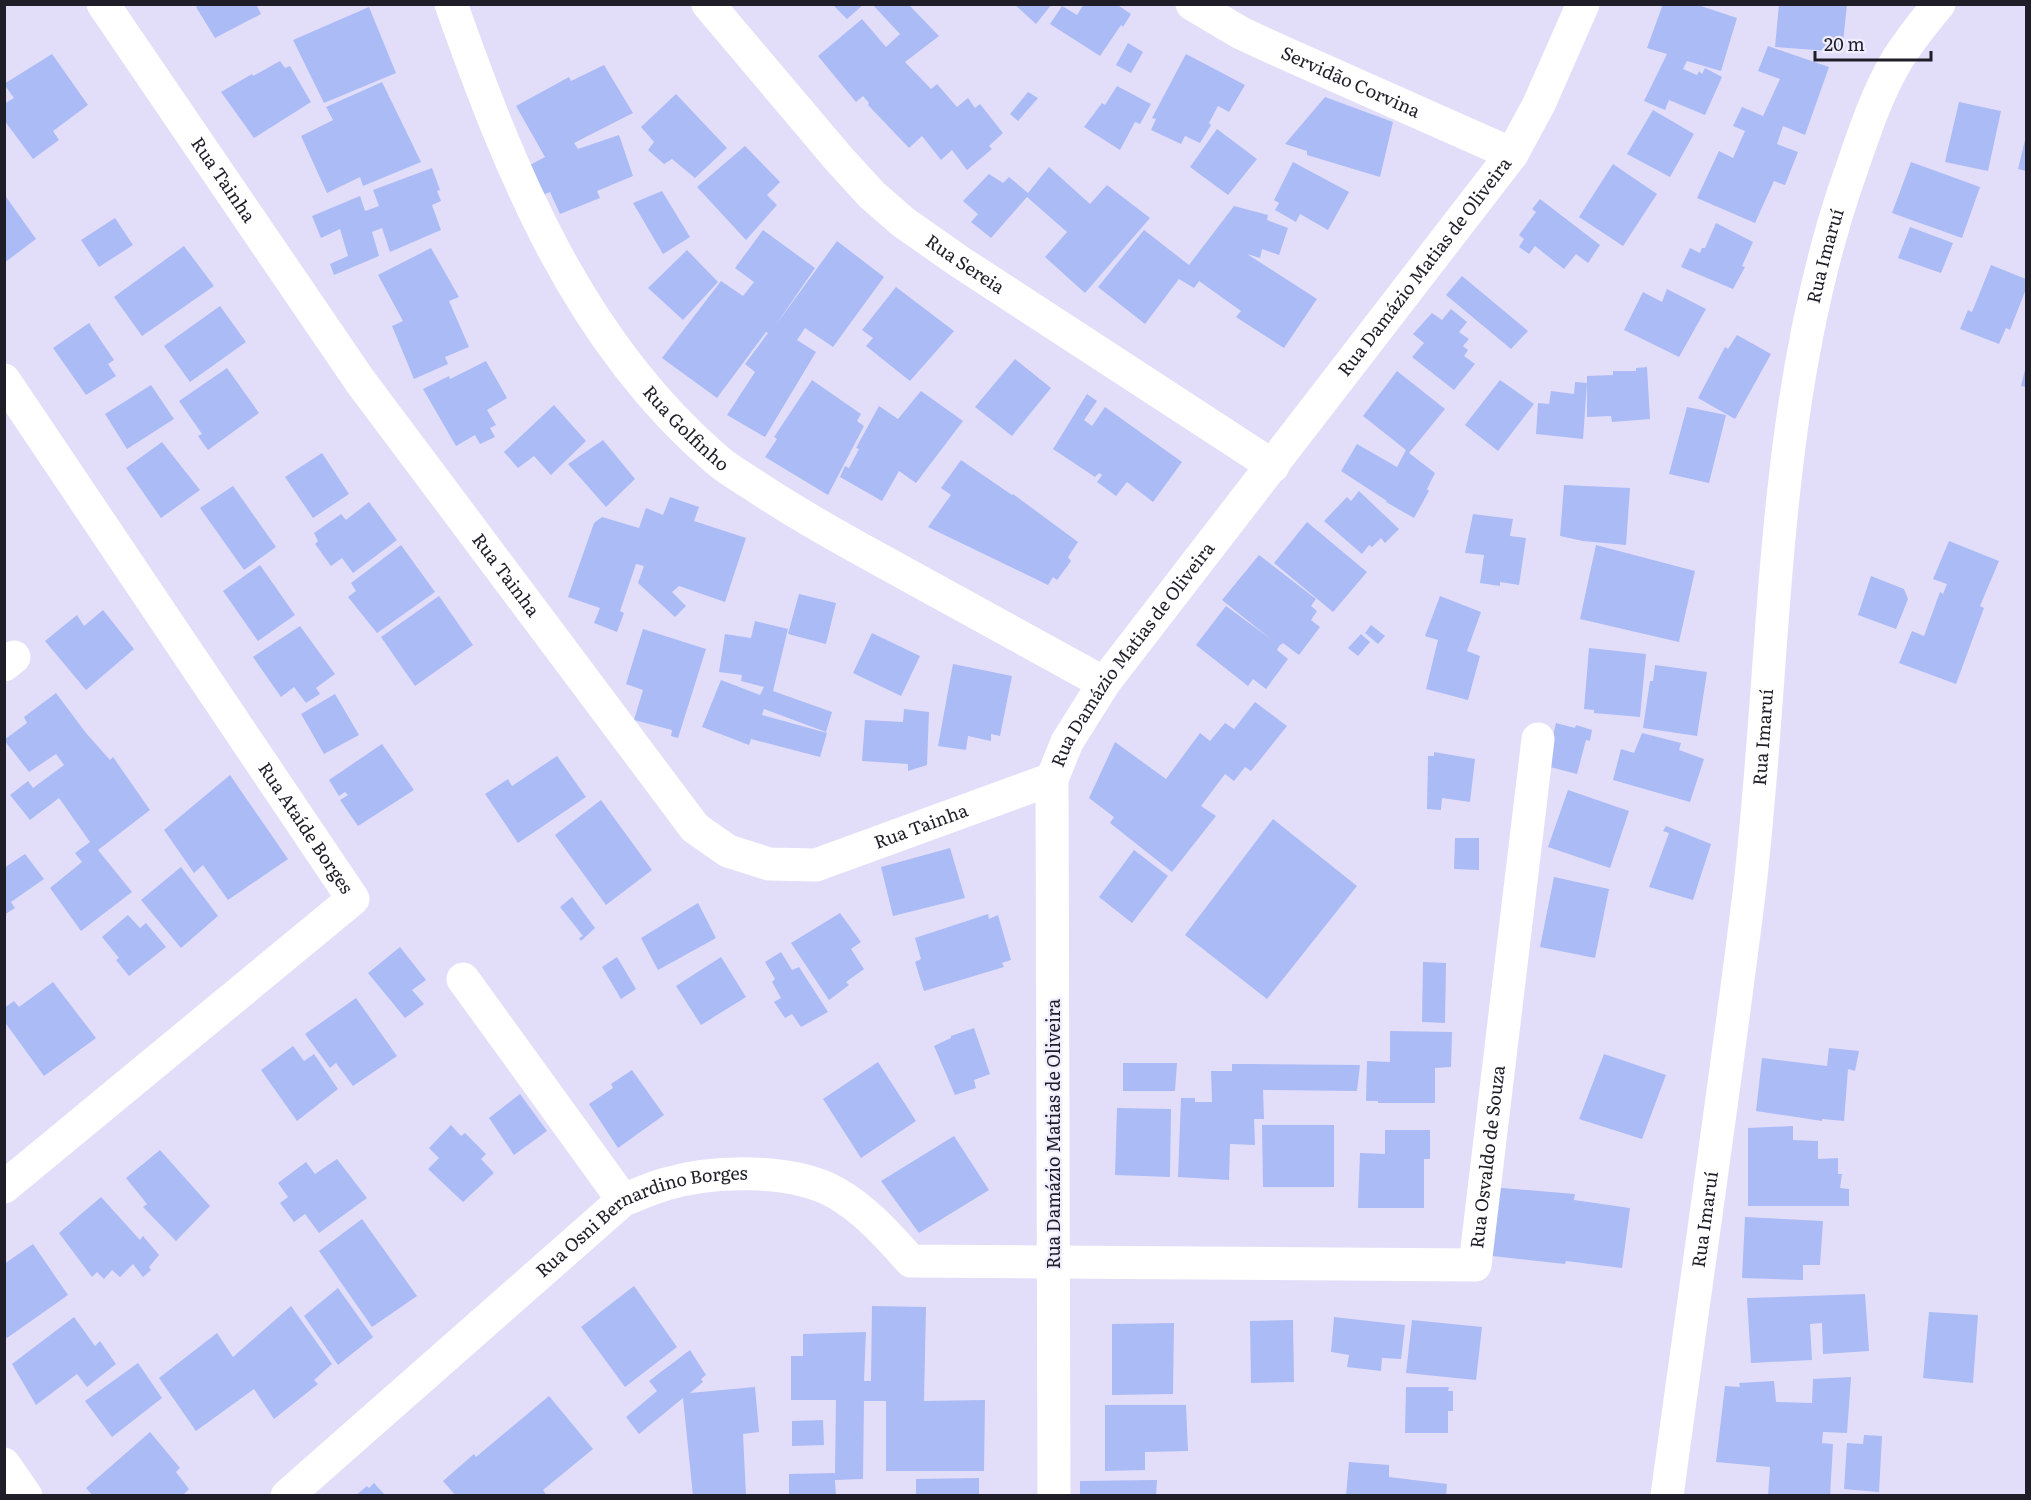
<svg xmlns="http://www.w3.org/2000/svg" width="2031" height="1500" font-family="Literata,serif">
  <rect width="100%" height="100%" fill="#e2defa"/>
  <path fill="#abbbf6" d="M201,4H256L261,14L215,38L196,7Z
    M832,4H864L847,19Z
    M872,4H908L939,36L905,62L931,89L937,84L957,107L968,98L975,108L980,104L1003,133L989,146L992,149L967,170L952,150L941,160L922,136L909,148L868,105L869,103L863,96L856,102L818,56L862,19L886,47L900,34Z
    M1014,4H1052L1036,24Z
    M1084,4H1116L1131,14L1123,27L1121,25L1100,56L1050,24L1062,6L1077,15Z
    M1663,4H1695L1737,18L1721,71L1687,61L1683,69L1697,75L1699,71L1702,74L1705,68L1722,77L1705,115L1669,100L1665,110L1644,101L1667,54L1647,48Z
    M1779,4H1847L1842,52L1775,47Z
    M369,7L396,73L324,103L293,40Z
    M1128,43L1143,52L1131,73L1116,65Z
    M1768,46L1829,67L1805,135L1783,126L1777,144L1798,152L1785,185L1774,181L1755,223L1697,198L1719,151L1733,158L1745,131L1733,126L1742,107L1763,116L1780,79L1758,71Z
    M52,54L88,105L53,131L59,140L33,159L4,120V104L14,98L4,84Z
    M1186,54L1245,85L1229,112L1218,106L1209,123L1211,125L1200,143L1185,136L1181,144L1151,130L1156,119L1152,118Z
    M280,61L285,68L290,66L311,102L254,138L221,92L252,74L253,76Z
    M604,65L633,113L574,143L578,149L619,135L633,176L597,191L600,198L560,214L550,192L540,196L528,166L545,157L516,106L569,77L571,81Z
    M382,82L421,162L363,186L360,177L327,193L301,136L333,120L326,107Z
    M1117,86L1151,104L1140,124L1135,122L1120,150L1084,127L1102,103L1105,105Z
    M1028,92L1038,98L1018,121L1010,114Z
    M676,94L727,148L695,178L672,159L664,164L648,150L654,142L641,127Z
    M1325,97L1393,122L1380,177L1307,155V151L1285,144Z
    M1959,102L2001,111L1988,171L1945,162Z
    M1653,110L1694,134L1670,177L1627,154Z
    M1217,129L1257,159L1228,195L1190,167Z
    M2026,136V171L2018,169Z
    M745,146L780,182L767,195L777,205L746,240L697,187Z
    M1293,162L1349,192L1328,230L1300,214L1296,222L1275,210L1279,203L1274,200Z
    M1911,162L1980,187L1962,238L1892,213Z
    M1613,164L1657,194L1623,246L1579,217Z
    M1049,167L1090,204L1107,185L1150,218L1085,293L1045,257L1067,232L1027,197L991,238L971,222L978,214L963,201L989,174L1003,183L1009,177L1028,193Z
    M432,168L440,190L437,191L441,201L432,205L441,230L390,252L382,228L372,232L379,256L334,275L330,264L348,256L340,229L321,238L312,216L360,196L365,211L379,206L373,190Z
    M662,191L690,237L663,254L633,203Z
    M4,194L36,239L4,263Z
    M1540,199L1600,245L1588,263L1576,254L1564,269L1535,246L1529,254L1519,247L1524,239L1519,235L1536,212L1532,209Z
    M1234,206L1268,215L1267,220L1288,228L1279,255L1262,249L1260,258L1247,254L1317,299L1284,348L1236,317L1241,311L1199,281L1194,288L1179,279L1145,324L1098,287L1144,230L1189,265Z
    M115,218L133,245L99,267L81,240Z
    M1716,223L1753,242L1742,266L1745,267L1733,289L1681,267L1690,248L1700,253L1702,248H1705Z
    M1910,227L1953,243L1941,273L1898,258Z
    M763,230L815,268L775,326L837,241L884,277L833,347L805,328L797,340L816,352L765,437L727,415L755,372L745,364L768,333L766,332L717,398L662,358L721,281L743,296L754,282L735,268Z
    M184,246L214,286L142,336L114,297Z
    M431,248L459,297L449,301L469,347L445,357L448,364L414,379L392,326L403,321L378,275Z
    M687,250L718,282L683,320L648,288Z
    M1991,265L2026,279V289L2010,330L2006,328L1999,344L1960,329L1968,310L1972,312Z
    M1462,276L1528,331L1511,349L1446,295Z
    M896,287L954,331L910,381L866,346L873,338L862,330Z
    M1667,289L1706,309L1679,357L1624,330L1643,292L1662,302Z
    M220,306L246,342L190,382L164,346Z
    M1451,309L1467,322L1459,332L1469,339L1463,346L1468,350L1464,356L1475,364L1454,390L1412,357L1424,343L1413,334L1432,313L1442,320Z
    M89,323L114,360L108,364L116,376L86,395L53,348Z
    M1737,335L1771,354L1735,419L1698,398L1725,347L1728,349Z
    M1015,359L1051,388L1012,436L975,407Z
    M486,361L507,398L487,410L496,425L490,428L495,437L480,444L475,435L456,446L423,389L449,376L450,379Z
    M2026,366V387L2021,386Z
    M1647,367L1650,419L1612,422L1611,416L1587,417V376L1613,375V371H1636V368Z
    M227,368L259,413L208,450L198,436L202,434L179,401Z
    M1397,371L1445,409L1409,453L1435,473L1427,489L1429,491L1414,518L1386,502L1387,501L1341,471L1357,444L1397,467L1406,450L1363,416Z
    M812,380L861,414L857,421L864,426L828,495L765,457L777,439L774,437Z
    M1500,380L1534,404L1498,451L1465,425Z
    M1575,382L1587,383L1583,439L1536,434L1538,403L1549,404L1551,391L1574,394Z
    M151,385L174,419L127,449L105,414Z
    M921,391L963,421L916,483L899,471L882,501L840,477L845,466L849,468L859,449L856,448L879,406L898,419Z
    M1087,394L1097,401L1084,420L1092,426L1105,407L1182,462L1153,502L1127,482L1116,496L1097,482L1102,475L1099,473L1095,477L1053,449Z
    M554,405L586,441L551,475L534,456L518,468L504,452Z
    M1687,407L1726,415L1709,483L1669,474Z
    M603,440L635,479L606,507L568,464Z
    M162,442L200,490L161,518L126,468Z
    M322,453L349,494L313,518L285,477Z
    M961,460L1012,495L1013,494L1078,542L1068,557L1071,561L1057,580L1053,577L1048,585L928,527L951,495L941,488Z
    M1564,485L1630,488L1626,545L1583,541L1560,536Z
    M233,486L276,547L244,570L200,508Z
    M1359,491L1399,529L1385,543L1381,538L1372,547L1369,545L1362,554L1324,521L1347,497L1351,501Z
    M670,497L699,507L694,521L746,538L725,602L679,586L672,592L686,606L675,617L638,583L644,566L636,564L620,611L624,613L617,632L594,623L600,608L568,597L594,523L602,517L639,528L646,508L663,515Z
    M369,502L397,540L353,573L342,558L331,566L315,544L318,541L314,533L341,514L346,520Z
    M1473,514L1513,519L1510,536L1526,538L1519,585L1500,582V586L1480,583L1484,555L1465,553Z
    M1307,522L1367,572L1333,612L1274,563Z
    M1949,541L1999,561L1980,606L1984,608L1956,684L1899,663L1912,631L1924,636L1940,592L1943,594L1947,584L1933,579Z
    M401,545L435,592L377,633L348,597L356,591L351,583Z
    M1596,545L1695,571L1679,642L1580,619Z
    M1259,555L1316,599L1311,606L1317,611L1311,620L1320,627L1299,655L1283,643L1279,646L1277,650L1288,659L1266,689L1253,679L1248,686L1196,645L1226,606L1272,640L1222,600Z
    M260,565L295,615L258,641L223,591Z
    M1871,576L1904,589L1908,599L1896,629L1858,615Z
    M799,594L836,603L826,644L788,634Z
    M439,596L473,645L415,686L381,637Z
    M1440,596L1481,612L1467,651L1480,656L1468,700L1426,689L1438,640L1425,636Z
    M103,610L134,649L86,690L45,641L77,615L84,626Z
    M755,621L788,629L773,691L832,712L826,732L764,709L762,715L827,733L820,757L751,739L749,745L702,727L721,680L760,695L764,687L741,681L742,675L719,672L725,634L751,638Z
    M1371,625L1385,636L1378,644L1365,633Z
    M300,626L335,674L316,688L320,694L306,703L294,687L281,697L253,657Z
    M643,629L706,649L678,738L671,736L672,730L634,720L643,690L626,684Z
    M872,633L920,656L901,696L853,673Z
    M1361,634L1370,642L1358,656L1348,648Z
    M1589,648L1646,654L1640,717L1594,713V710L1584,709Z
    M953,664L1012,676L1000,736L991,734V741L968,736L966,750L938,746Z
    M1655,665L1707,672L1697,736L1643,728L1650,681H1653Z
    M56,693L86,733L110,760L113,757L150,810L98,850L132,892L81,931L50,888L82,862L75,853L90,842L59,798L30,820L10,795L28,781L33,788L64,765L56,754L29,772L4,740L27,723L24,717Z
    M335,694L359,735L324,754L301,714Z
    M1255,702L1287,726L1251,771L1245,767L1234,781L1225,774L1201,806L1216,816L1172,872L1110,823L1114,817L1089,798L1115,742L1166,779L1200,733L1210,741L1225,723L1234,729Z
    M904,709L929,712L927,765L908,771V764L862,761L865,720L903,722Z
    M1556,723L1575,728L1576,725L1592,730L1590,741L1586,740L1577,774L1546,766Z
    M1642,733L1681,743L1679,750L1704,759L1690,802L1613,780L1621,749L1634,753Z
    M382,744L414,790L358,826L340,800L348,795L345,792L339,796L329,780Z
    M1434,752L1475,759L1470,802L1442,798L1441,810L1427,809L1428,756H1434Z
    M557,756L586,797L518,843L485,794L508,779L512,786Z
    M230,775L288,859L228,900L203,865L194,873L164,830Z
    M1568,790L1629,811L1610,868L1548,847Z
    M601,800L652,870L606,905L555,835Z
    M1273,819L1357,886L1267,999L1185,935Z
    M1666,826L1711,844L1693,900L1649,887L1669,833L1663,831Z
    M1455,838H1479V870L1454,869Z
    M950,848L965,898L893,916L881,867Z
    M1134,850L1168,876L1132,923L1099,897Z
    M25,854L44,879L11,902L15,908L4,915V868Z
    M181,867L218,916L181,948L141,900Z
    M1554,877L1609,889L1595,958L1540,947Z
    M572,897L595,928L581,941L579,938L583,936L560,907Z
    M698,903L716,938L658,970L641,938Z
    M840,913L861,942L851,949L864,969L846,982L849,985L829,1000L791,943Z
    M988,914L989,919L998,915L1011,960L1002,963L1004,967L924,991L915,962L921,959L915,938Z
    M128,915L140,928L146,923L166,947L129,976L116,960L119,958L102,937Z
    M400,947L426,980L412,990L424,1004L405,1018L368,973Z
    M781,952L792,970L799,967L828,1012L801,1027L792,1014L785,1018L774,1002L781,998L772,982L775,979L765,962Z
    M617,957L636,989L621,999L602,967Z
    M721,957L746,997L701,1025L676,986Z
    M1423,962L1446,963L1445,1023L1422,1022Z
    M53,982L96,1038L44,1076L4,1021V1008L14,1001L19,1007Z
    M356,998L397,1056L353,1086L336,1063L330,1068L305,1034Z
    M974,1028L990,1074L974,1080L976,1088L955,1095L934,1046L951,1038V1036Z
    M1390,1031L1452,1032L1451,1067L1435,1068V1103H1378V1101H1366L1367,1061L1390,1062Z
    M293,1046L304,1061L314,1054L338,1089L297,1121L261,1070Z
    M1829,1048L1859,1051L1855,1071L1848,1069L1844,1121L1822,1119V1121L1756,1111L1762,1058L1827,1066Z
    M1604,1054L1666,1075L1642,1139L1579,1119Z
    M878,1062L916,1121L861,1158L823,1099Z
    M1123,1063H1177L1175,1091H1123Z
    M1232,1064H1253L1360,1065L1357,1091L1263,1090L1264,1119H1254L1255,1145L1230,1144L1229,1180L1178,1177L1181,1098H1195V1102H1212L1211,1071H1232Z
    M632,1070L664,1115L618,1148L589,1104L613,1088L611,1084Z
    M520,1094L547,1131L514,1155L489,1118Z
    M1117,1108L1171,1109L1170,1177L1115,1175Z
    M451,1125L461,1136L465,1133L486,1154L481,1159L494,1173L463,1202L428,1169L439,1158L429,1148Z
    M1262,1125H1334V1187H1263Z
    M1793,1126V1140L1818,1141V1159L1838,1158V1174H1842L1840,1188L1849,1189V1206H1748V1128Z
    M1385,1130H1430V1159H1424V1208H1358L1360,1153L1385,1154Z
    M954,1136L989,1190L919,1233L881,1181Z
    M160,1150L210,1206L176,1241L143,1207L147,1204L126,1178Z
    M337,1159L367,1198L319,1233L305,1214L294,1222L280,1203L288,1197L278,1183L306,1162L315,1174Z
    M1491,1187L1575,1194L1574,1200L1630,1208L1622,1268L1566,1261L1565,1264L1484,1255Z
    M101,1197L140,1240L143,1236L159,1255L149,1267L151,1270L143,1277L133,1264L120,1277L112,1270L104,1279L97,1272L92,1277L59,1233Z
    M1745,1217L1823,1221L1820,1265H1803V1280L1742,1278Z
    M362,1219L417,1296L372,1327L319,1251Z
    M33,1244L68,1295L7,1338L4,1335V1264Z
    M634,1286L677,1347L625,1387L581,1327Z
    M338,1288L373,1337L338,1365L304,1316Z
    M1865,1294L1869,1351L1823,1354L1822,1323L1810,1324L1812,1360L1751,1363L1747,1298Z
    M291,1306L332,1364L314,1380L318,1384L274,1419L254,1389L196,1431L159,1378L217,1333L233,1357Z
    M872,1306L926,1307L924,1401L985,1400L984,1471H886V1401H864L863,1479L835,1480L836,1496H789V1474L835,1473L836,1400H791V1356H803V1334L866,1332L864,1381H871Z
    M1929,1312L1978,1315L1973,1383L1923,1378Z
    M74,1317L95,1346L100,1341L116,1364L87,1387L77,1374L36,1405L12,1364Z
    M1334,1317L1405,1325L1401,1359L1382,1358L1381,1371L1347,1367L1349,1355L1331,1352Z
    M1293,1320L1294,1382L1251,1383L1250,1321Z
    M1412,1320L1482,1327L1476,1380L1406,1373Z
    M1174,1323L1173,1394L1112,1395V1324Z
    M690,1350L706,1375L701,1379L703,1382L690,1393L755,1387L759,1432L743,1434L746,1496H693L683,1398L639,1434L626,1417L657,1391L649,1381Z
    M138,1363L162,1398L112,1437L85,1401Z
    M1851,1377L1847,1433L1823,1432L1822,1443L1833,1444L1830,1496H1768L1770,1467L1716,1462L1725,1386L1740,1387L1739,1383L1774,1381L1776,1402L1812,1403L1813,1379Z
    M1406,1387H1449L1448,1391H1453V1411H1448V1433H1405Z
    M549,1396L593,1449L543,1490L547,1496H456L443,1481L474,1454L476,1457Z
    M1105,1405H1186L1188,1451L1145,1452V1470L1105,1471Z
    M823,1420L824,1445L792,1446V1421Z
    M150,1432L180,1468L176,1472L189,1489L182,1496H93L86,1488Z
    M1864,1435L1882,1436L1879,1492L1844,1489L1847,1443L1863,1444Z
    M1349,1462L1389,1465V1477L1447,1484L1446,1496H1346Z
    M979,1478V1496H916V1479Z
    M1157,1480L1156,1496H1080V1481Z
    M374,1483L386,1496H355L367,1486L369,1488Z"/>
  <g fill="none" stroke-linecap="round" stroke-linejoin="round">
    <g stroke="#fff" stroke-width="33">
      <path id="s1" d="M103,4L360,381L695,828L728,851L769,864L816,865L1052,779"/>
      <path id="s2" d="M451,4C511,173 577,339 716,459C727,469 740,476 752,484C792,511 833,534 875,557C951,599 1028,641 1104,683"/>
      <path id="s3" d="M708,4L839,159L872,195L903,222L960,262L1273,466"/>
      <path id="s4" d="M1192,4L1241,33L1280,51L1512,154"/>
      <path id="s5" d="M4,380L353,899L4,1187"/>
      <path d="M4,665L14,657"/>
      <path d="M463,979L623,1200"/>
      <path d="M4,1464L26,1496"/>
      <path id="s6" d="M287,1496L623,1200C637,1195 651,1188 666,1184C713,1170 792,1168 836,1193C866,1210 888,1236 911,1261L1475,1265L1538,739"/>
      <path id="s7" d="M1054,1496L1052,779L1067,742L1104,683L1512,154L1539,104L1583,4"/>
      <path id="s8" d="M1667,1496C1694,1295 1724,1095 1749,894C1777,658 1769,416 1845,188C1860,146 1874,98 1897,60C1909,41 1924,22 1939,4"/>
    </g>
  </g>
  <g text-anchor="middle" stroke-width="4.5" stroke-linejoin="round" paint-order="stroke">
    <g font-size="18" fill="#1f1e28" stroke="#efedfe">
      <text dy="6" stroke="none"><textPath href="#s4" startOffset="177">Servidão Corvina</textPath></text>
      <text dy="6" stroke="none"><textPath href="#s1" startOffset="213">Rua Tainha</textPath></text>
      <text dy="6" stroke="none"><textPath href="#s8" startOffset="1251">Rua Imaruí</textPath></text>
      <text dy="6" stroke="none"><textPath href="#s3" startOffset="368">Rua Sereia</textPath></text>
      <text dy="6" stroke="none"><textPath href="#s7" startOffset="1352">Rua Damázio Matias de Oliveira</textPath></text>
      <text dy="6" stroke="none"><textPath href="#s2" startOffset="490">Rua Golfinho</textPath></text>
      <text dy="6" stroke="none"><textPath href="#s1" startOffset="699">Rua Tainha</textPath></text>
      <text dy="6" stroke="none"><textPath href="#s7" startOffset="866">Rua Damázio Matias de Oliveira</textPath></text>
      <text dy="6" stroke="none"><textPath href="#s8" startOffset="765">Rua Imaruí</textPath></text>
      <text dy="6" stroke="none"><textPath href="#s5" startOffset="540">Rua Ataíde Borges</textPath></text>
      <text dy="6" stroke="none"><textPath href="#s1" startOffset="1257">Rua Tainha</textPath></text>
      <text transform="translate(1054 1134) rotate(-90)" y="6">Rua Damázio Matias de Oliveira</text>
      <text dy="6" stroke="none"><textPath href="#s6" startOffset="1442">Rua Osvaldo de Souza</textPath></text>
      <text dy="6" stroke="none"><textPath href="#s8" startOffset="279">Rua Imaruí</textPath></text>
      <text dy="6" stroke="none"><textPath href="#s6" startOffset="456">Rua Osni Bernardino Borges</textPath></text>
    </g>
  </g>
  <rect width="2031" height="1500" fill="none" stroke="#1f1e28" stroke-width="12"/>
  <path d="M1815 51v9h116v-9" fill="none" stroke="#1f1e28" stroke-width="3"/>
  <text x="1824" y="51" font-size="18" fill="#1f1e28" stroke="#efedfe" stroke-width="4.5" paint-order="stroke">20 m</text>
</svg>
